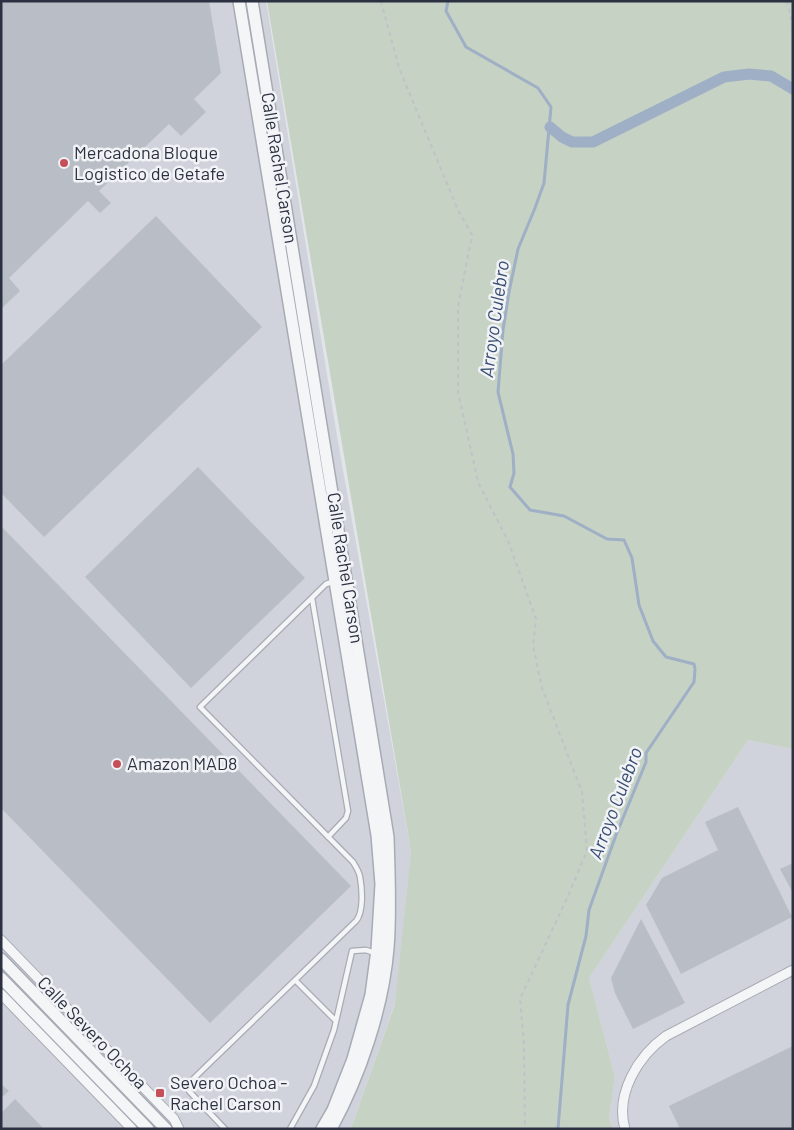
<svg xmlns="http://www.w3.org/2000/svg" width="794" height="1130" font-family="Barlow,sans-serif">
  <rect width="100%" height="100%" fill="#e1e4e9"/>
  <path fill="#d0d3db" d="M1,1H266L338,442L411,851L396,1000L353,1123L350,1129H1Z
    M748,740L793,749V1129H613L609,1116L615,1077L589,978Z"/>
  <path fill="#c6d2c3" d="M267,1H793V749L748,740L589,978L615,1077L609,1117L613,1129H350L353,1123L395,1004L411,851Z"/>
  <g fill="none" stroke-linecap="round" stroke-linejoin="round">
    <path stroke="#9fafc6" stroke-width="3" d="M448,1L446,11L466,47L538,88L551,107L544,183L535,208L518,249L509,292L503,330L498,392L513,454L514,473L510,487L530,510L564,516L607,539L624,540L632,558L639,605L653,641L666,657L694,664L695,669L694,682L646,753V762L616,835L589,910L586,936L568,1005L558,1129"/>
    <path stroke="#9fafc6" stroke-width="11" d="M550,127L562,137L572,142H593L724,77L749,74L771,76L793,89"/>
  </g>
  <path fill="#b9bdc5" d="M5,1H209L221,73L194,99L206,112L181,136L169,124L99,191L111,203L100,213L88,201L9,278L20,291L1,309V4Z
    M156,216L262,327L44,537L1,493V365Z
    M198,467L305,578L191,688L85,577Z
    M1,526L351,886L210,1023L1,808Z
    M738,807L792,917L681,974L646,905L662,878L718,850L705,822Z
    M793,863V893L780,869Z
    M641,919L685,1003L633,1029L615,993L611,978Z
    M793,1046V1129H680L669,1106Z
    M1,1084L9,1091L1,1098Z
    M15,1099L44,1129H1V1113Z"/>
  <g fill="none" stroke-linecap="round" stroke-linejoin="round">
    <g stroke="#a7abb3" stroke-width="7">
      <path id="service" d="M312,598L348,811L346,818L328,837
        M295,980L336,1021
        M225,1129L189,1091V1083L356,921C364,912 362,888 360,877C359,871 356,867 353,862L200,707L326,584L335,581
        M290,1129L314,1086L334,1030L352,951L366,950L375,953"/>
    </g>
    <g stroke="#a7abb3" stroke-width="11">
      <path id="minor" d="M1,940L174,1119L179,1129
        M1,994L132,1129
        M625,1129C615,1094 638,1056 666,1036L793,970"/>
    </g>
    <g stroke="#a7abb3" stroke-width="14">
      <path id="tertiary" d="M239,1L377,835L381,884L377,950L371,995L353,1059L333,1110L322,1129
        M252,1L388,837C389,873 391,911 388,948C383,1008 360,1076 331,1129
        M1,959L166,1129
        M1,978L148,1129"/>
    </g>
    <path stroke="#c0c2c7" stroke-width="2" stroke-dasharray="4 4" stroke-linecap="butt" d="M381,1L399,68L458,210L472,235L458,307V392L478,482L509,543L536,619L533,646L542,688L582,792L587,851L568,896L520,999L524,1045L525,1129
      M787,1L793,27"/>
    <use href="#service" stroke="#f4f5f7" stroke-width="4.5"/>
    <use href="#minor" stroke="#f4f5f7" stroke-width="9"/>
    <use href="#tertiary" stroke="#f4f5f7" stroke-width="11"/>
  </g>
  <g fill="#c55059" stroke="#f1f3f6" stroke-width="2">
    <circle cx="64" cy="163" r="5"/>
    <circle cx="117" cy="764" r="5"/>
    <rect x="155" y="1088" width="10" height="10" rx="2.5"/>
  </g>
  <g text-anchor="middle" stroke-width="5" stroke-linejoin="round" paint-order="stroke">
    <g font-size="18" fill="#2b3140" stroke="#f1f3f6" text-anchor="start">
      <text x="74" y="159">Mercadona Bloque<tspan x="74" dy="21">Logistico de Getafe</tspan></text>
      <text x="127" y="770">Amazon MAD8</text>
      <text x="170" y="1089">Severo Ochoa -<tspan x="170" dy="21">Rachel Carson</tspan></text>
    </g>
    <g font-size="18" fill="#2b3140" stroke="#f1f3f6">
      <text transform="translate(279 168) rotate(81)" y="6">Calle Rachel Carson</text>
      <text transform="translate(345 568) rotate(81)" y="6">Calle Rachel Carson</text>
      <text transform="translate(92 1033) rotate(46)" y="6">Calle Severo Ochoa</text>
    </g>
    <g font-size="19" font-style="italic" fill="#384d71" stroke="#f1f3f6">
      <text transform="translate(494 319) rotate(-82)" y="7">Arroyo Culebro</text>
      <text transform="translate(615 803) rotate(-69)" y="7">Arroyo Culebro</text>
    </g>
  </g>
  <rect width="794" height="1130" fill="none" stroke="#2b3140" stroke-width="5"/>
</svg>
